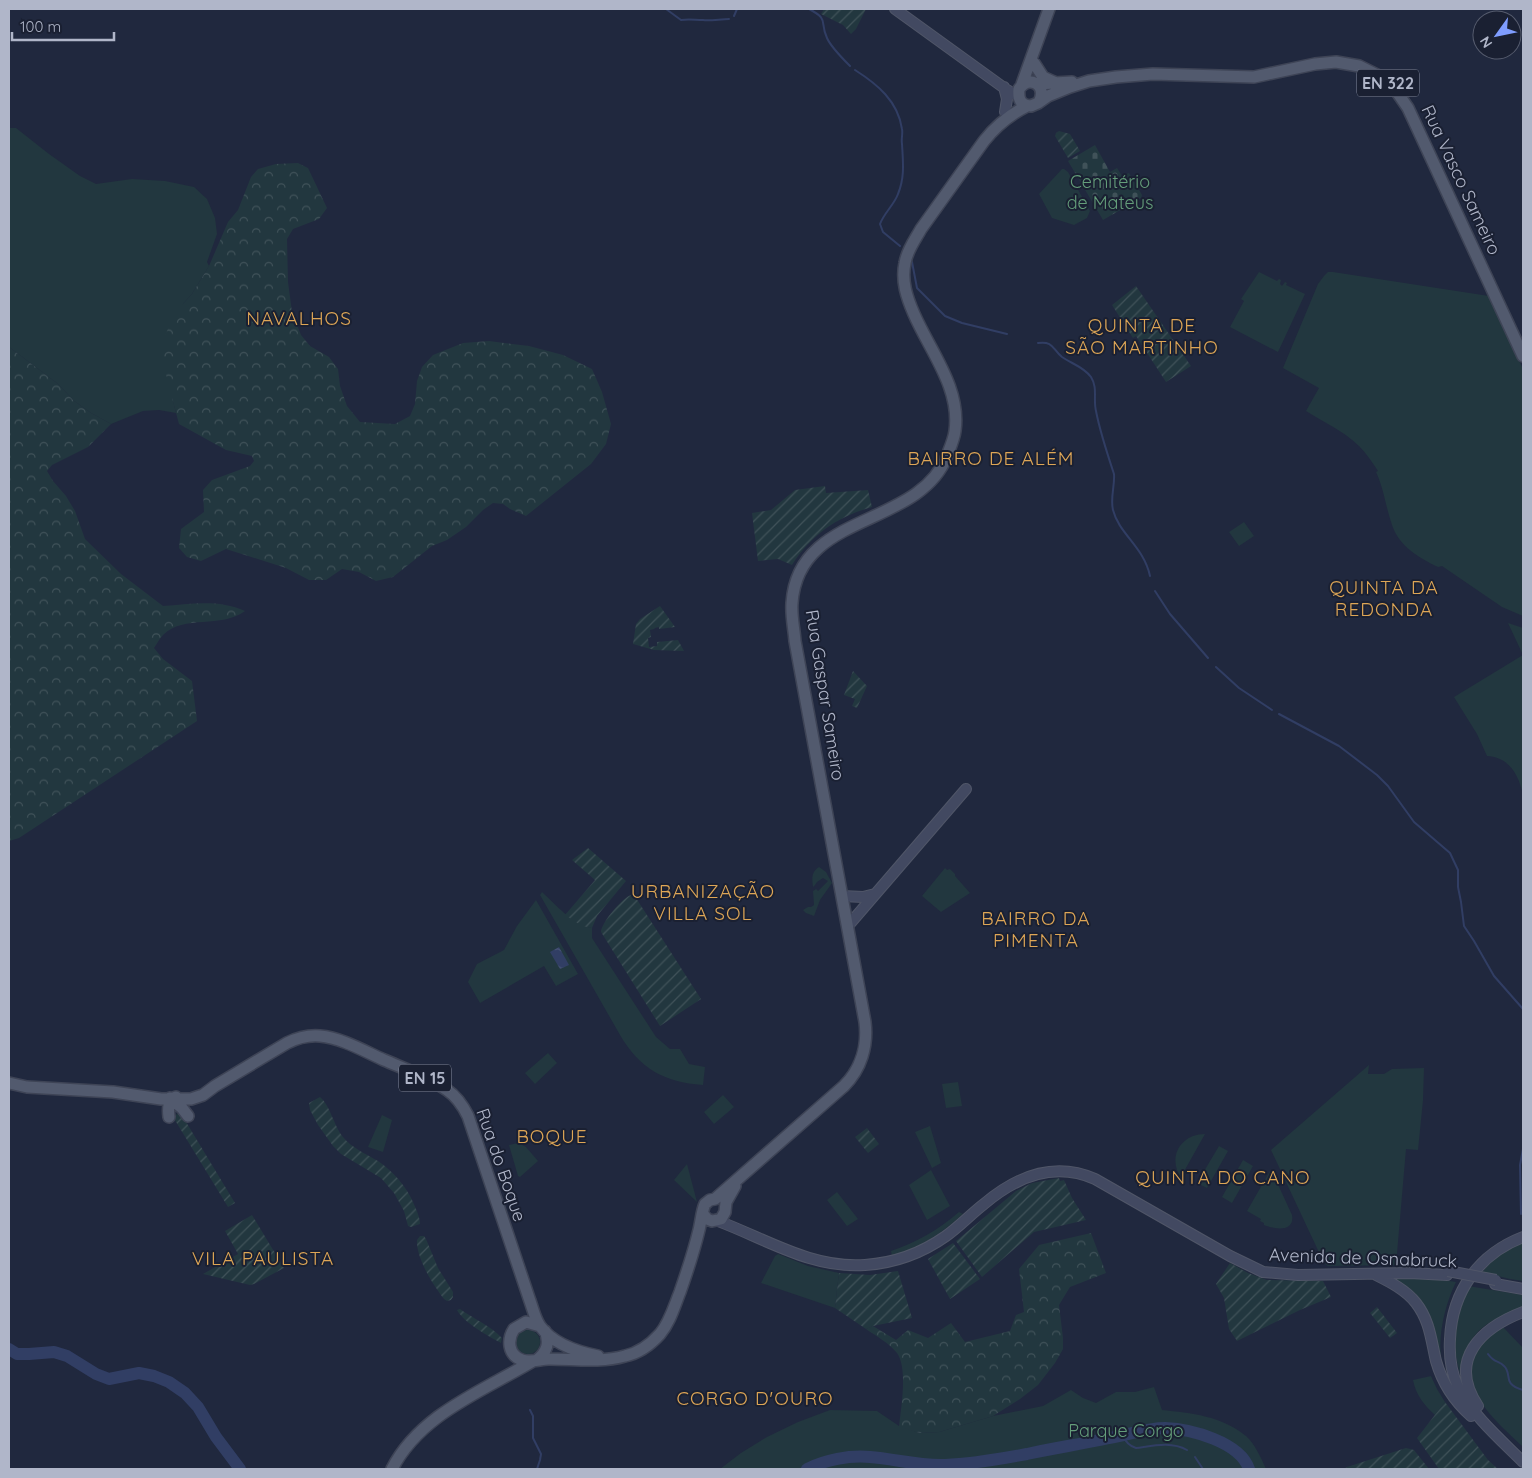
<svg xmlns="http://www.w3.org/2000/svg" width="1532" height="1478" font-family="Quicksand,sans-serif">
  <defs>
    <pattern id="forest-crowns" width="20" height="18" patternUnits="userSpaceOnUse" patternTransform="scale(1.25)"><rect width="20" height="18" fill="#22373f"/><path d="M2 6a3 3 0 1 1 6 0M12 15a3 3 0 1 1 6 0" fill="none" stroke="#405259"/></pattern>
    <pattern id="cemetery-stones" width="16" height="16" patternUnits="userSpaceOnUse" patternTransform="scale(1.25)"><rect width="16" height="16" fill="#22373f"/><path d="M2 7V4a2 2 0 0 1 4 0v3zM10 15v-3a2 2 0 0 1 4 0v3z" fill="#405259"/></pattern>
    <pattern id="garden-furrows" width="10" height="10" patternUnits="userSpaceOnUse" patternTransform="scale(1.25)"><rect width="10" height="10" fill="#22373f"/><path d="M-1 1l2-2M0 10L10 0M9 11l2-2" fill="none" stroke="#405259"/></pattern>
    <pattern id="water-ripples" width="26" height="14" patternUnits="userSpaceOnUse" patternTransform="scale(1.25)"><rect width="26" height="14" fill="#313e64"/><path d="M2 4q2-2 4 0t4 0M15 11q2-2 4 0t4 0" fill="none" stroke="#4c5879"/></pattern>
  </defs>
  <rect width="100%" height="100%" fill="#20283e"/>
  <path fill="#22373f" d="M9,128H16L49,154L80,176L96,184L132,179L165,181L194,187L207,199L215,218L217,234L207,262L209,266L192,294L183,304L172,396L176,413L159,410L143,411L111,424L91,413L74,401L58,384L9,347Z
    M1062,169H1064L1068,172L1090,211L1087,218L1074,225L1052,218L1039,194Z
    M1259,272L1277,281L1279,279L1281,280L1280,284L1282,286L1285,282L1287,283L1286,285L1305,294L1278,352L1230,327L1244,301L1241,299Z
    M1328,272H1333L1489,296L1523,369V616L1502,607L1442,566L1438,567C1419,558 1399,546 1392,525C1386,508 1384,489 1376,472L1378,471C1372,462 1366,453 1359,446C1344,431 1323,422 1306,411L1319,388L1283,368L1318,284L1324,276Z
    M1244,522L1254,536L1239,546L1229,532Z
    M1508,623L1523,628V795C1519,775 1509,757 1487,756L1477,734L1454,697L1523,655Z
    M819,867L826,872L832,883L820,900L814,916L806,913L803,910L808,907H811L814,905L813,891L816,889L818,891L828,881L823,878L817,882L815,885L813,887C812,879 811,872 819,867Z
    M945,868L947,870L950,869L955,874V876L970,893L941,912L922,896Z
    M542,892C557,906 571,923 592,928V938L656,1037L670,1049H680L689,1064L705,1067L703,1085C664,1082 640,1069 620,1035L540,895Z
    M536,900L578,974L556,986L544,966L480,1003L468,982L477,964L504,950L517,926Z
    M548,1053L557,1063L535,1084L525,1073Z
    M1369,1065L1368,1074H1384L1392,1069L1424,1068L1423,1100L1418,1150L1406,1149L1396,1265L1328,1266L1324,1263L1271,1150Z
    M958,1082L962,1106L946,1108L942,1084Z
    M723,1095L734,1107L714,1124L704,1112Z
    M382,1115L392,1120L383,1152L368,1147Z
    M930,1126L941,1163L932,1168L915,1132Z
    M1205,1134L1182,1175L1181,1178C1167,1157 1181,1134 1205,1134Z
    M518,1143L526,1147L538,1161L520,1177L518,1176L509,1145Z
    M1219,1146L1228,1151L1207,1188L1197,1183Z
    M1243,1160L1253,1166L1232,1203L1222,1197Z
    M687,1164L697,1202L674,1180Z
    M931,1170L950,1206L927,1220L909,1185Z
    M1270,1171L1275,1178L1292,1215C1295,1233 1274,1229 1264,1225V1223L1260,1221L1261,1219L1247,1211Z
    M837,1192L858,1219L847,1226L827,1200Z
    M959,1212L963,1214C941,1234 921,1247 892,1256L891,1251C917,1242 938,1230 959,1212Z
    M1523,1240V1281L1510,1279L1482,1272L1498,1255Z
    M778,1254L808,1266L839,1273L835,1308L761,1283L775,1256Z
    M1401,1277L1436,1279L1456,1282C1446,1302 1438,1333 1441,1356C1441,1363 1444,1369 1444,1376L1432,1326L1389,1278Z
    M1468,1286L1523,1295V1308C1485,1321 1462,1334 1462,1379C1455,1360 1452,1335 1457,1316C1460,1306 1464,1296 1468,1286Z
    M1503,1327L1523,1348V1447C1500,1424 1461,1395 1474,1357C1476,1351 1479,1345 1484,1340C1489,1335 1497,1331 1503,1327Z
    M516 1342a12 12 0 1 1 24 0a12 12 0 1 1-24 0Z
    M1431,1376L1437,1389L1445,1402L1435,1415C1424,1405 1416,1395 1413,1380Z
    M1154,1387L1162,1410C1191,1413 1222,1416 1246,1436C1255,1444 1261,1458 1266,1469H1154L1145,1468L1139,1469H720L741,1453L767,1437L798,1422L830,1410L877,1411L899,1426L920,1433L939,1432L993,1416L1043,1406L1071,1390L1083,1398L1096,1403L1116,1392H1135Z"/>
  <path fill="url(#forest-crowns)" d="M298,163L308,168L327,208L319,219L293,229L287,239L288,282L292,312L301,335L310,346L329,357L338,369L340,386L347,406L360,422L395,424L410,416L415,404L417,381L422,367L433,355L463,343L489,341L529,346L563,355L592,369L602,392L611,424L606,444L591,464L526,516L510,509L503,504L493,503L483,510L466,527L447,540L432,546L393,577L376,581L359,572L342,569L326,580H309L286,568L226,549L201,561L187,557L179,548L181,529L204,512L203,490L212,480L250,466L254,461L252,456L226,450L179,424L164,367L163,342L173,315L192,294L209,266L228,222L238,210L251,177L258,169L276,164Z
    M9,347L58,384L74,401L91,413L111,424L88,447L52,465L47,471L53,481L66,496L75,511L85,539L121,574L163,606C191,604 219,599 245,611C221,629 184,614 163,635C159,639 157,644 154,648L163,659L192,681L197,721L19,838L9,841Z
    M1091,1233L1106,1273L1070,1287L1059,1305L1063,1338V1349L1055,1363L1038,1385L1020,1399L993,1416L939,1432L920,1433L899,1427C901,1408 908,1368 897,1353C889,1343 876,1336 866,1329L873,1326L896,1340L908,1330L928,1338L951,1323L965,1342L1010,1331L1016,1315L1024,1312L1019,1269L1039,1245Z"/>
  <path fill="url(#cemetery-stones)" d="M1095,145L1110,172L1117,168L1122,176L1129,173L1142,195L1141,198L1103,220L1068,161Z"/>
  <path fill="url(#garden-furrows)" d="M824,9H866L856,29L851,34L843,25L821,14Z
    M1059,131L1070,134L1080,151L1068,158L1055,136L1056,133Z
    M1136,286L1191,366L1166,382L1136,336L1133,338L1112,305Z
    M825,486L826,493L868,490L872,507C837,517 812,534 792,565L778,559L758,561L752,513L771,510L795,490Z
    M660,606L675,627L659,629V627L655,628L654,629L650,630L651,637L648,638L649,647L657,646V642L678,640L684,651L654,650L633,644L636,624L640,619Z
    M853,671L867,686L857,708L852,706L855,699L844,695Z
    M588,848L626,881L597,916L592,928L582,926L565,915L595,880L572,860Z
    M631,895L636,898L701,999L660,1026L601,932C601,923 623,897 631,895Z
    M320,1097C330,1105 334,1126 343,1137C352,1148 366,1154 378,1161C393,1171 406,1186 413,1202C416,1209 420,1217 420,1224L411,1227L408,1226L404,1211L394,1193L381,1178L341,1154L333,1146L318,1125L310,1110L309,1103Z
    M180,1112L235,1203L228,1207L173,1117Z
    M867,1128L879,1144L868,1153L855,1137Z
    M1059,1178L1060,1181L1064,1180L1072,1198L1086,1220L1034,1232L982,1277L956,1241L1016,1191L1032,1183Z
    M252,1215L284,1268L254,1284L250,1285L203,1274L238,1254L225,1231Z
    M420,1236H424L426,1239L438,1268L453,1292V1297L451,1300L447,1301L444,1299C433,1285 416,1258 417,1240Z
    M953,1243L980,1279L950,1299L928,1259Z
    M1230,1263L1248,1273L1267,1280L1323,1281L1331,1297L1300,1310L1237,1341L1229,1329L1224,1298L1216,1284Z
    M898,1271L912,1318L873,1326L866,1329L835,1308L839,1273L870,1275Z
    M1377,1307L1397,1333L1390,1338L1370,1313Z
    M460,1309C474,1319 491,1326 502,1338L501,1343C488,1336 464,1323 457,1310Z
    M1445,1402L1488,1460L1498,1469H1439L1417,1438Z
    M1406,1448L1414,1450L1429,1469H1344L1347,1467Z"/>
  <path fill="url(#water-ripples)" d="M559,947L569,965L560,969L550,952Z"/>
  <g fill="none" stroke-linecap="round" stroke-linejoin="round">
    <path stroke="#313e64" stroke-width="2" d="M666,9L681,20C689,19 695,20 703,20C710,21 721,19 729,19
      M809,9C830,20 819,21 827,38C830,45 844,60 850,66
      M734,16L737,9
      M855,70C877,84 898,101 902,129C903,134 901,139 902,144C903,162 905,177 898,194C894,205 884,213 880,224L883,232L900,246
      M912,262L917,288L945,316L962,323L1007,334
      M1038,343C1054,341 1052,349 1062,357C1072,364 1084,367 1091,377C1098,388 1093,399 1096,411C1100,432 1107,453 1114,474C1115,486 1110,498 1113,510C1119,534 1144,547 1150,576
      M1155,591L1170,614L1208,658
      M1216,667L1239,688L1272,710
      M1279,714L1339,746L1377,775L1388,786L1414,822L1450,853L1458,870V887L1461,902L1464,926L1474,941L1494,976L1523,1009
      M1521,1214L1520,1165L1523,1149
      M1488,1354C1495,1364 1499,1360 1504,1366C1513,1374 1501,1384 1523,1390
      M530,1410L533,1416V1438L541,1454L540,1460L537,1469
      M1122,1435C1125,1441 1129,1446 1136,1448C1152,1446 1171,1441 1187,1450
      M1195,1457L1203,1469"/>
    <path stroke="#313e64" stroke-width="12" d="M9,1349L17,1354H29L54,1352L67,1356L96,1374L109,1379L139,1373L154,1376L169,1382L185,1393L198,1407L216,1437L240,1469
      M807,1469C825,1460 849,1455 870,1457C895,1459 919,1466 945,1465C973,1464 1000,1459 1027,1454C1054,1448 1082,1444 1109,1438C1128,1435 1146,1428 1165,1428C1191,1429 1240,1442 1249,1469"/>
    <g stroke="#505668" stroke-width="12">
      <path id="secondary" d="M895,9L1007,90L1018,96
        M1004,87L1007,99L1005,112
        M842,896L863,897L875,894
        M847,927L966,789
        M718,1221C766,1239 812,1269 865,1265C895,1263 922,1253 946,1236C960,1226 971,1214 984,1204C1017,1176 1054,1161 1095,1179L1230,1256L1263,1272L1298,1275L1410,1273L1447,1275
        M1523,1237C1479,1254 1452,1291 1450,1339C1449,1355 1451,1372 1458,1387C1473,1416 1500,1439 1523,1462
        M1376,1275C1390,1282 1406,1290 1416,1303C1430,1321 1431,1340 1436,1361C1442,1382 1454,1401 1471,1416
        M1495,1284L1523,1289
        M1478,1406C1447,1360 1481,1328 1523,1312"/>
    </g>
    <g stroke="#3e4456" stroke-width="14">
      <path id="primary" d="M1034,63L1043,77L1056,83
        M1022,84L1049,9
        M1037,84L1072,82
        M1040,100C1046,84 1029,75 1019,89C1018,99 1020,105 1031,106L1038,103L1048,96L1070,87L1089,81L1116,77L1153,74L1254,77L1315,64L1336,62L1359,66L1381,77L1397,92L1408,108L1523,356
        M9,1083L27,1087L113,1092L161,1099H191L203,1095L215,1086L287,1043C297,1038 309,1035 320,1036C342,1038 364,1051 384,1060C405,1069 428,1077 447,1090C456,1096 463,1106 468,1116L530,1301C533,1309 535,1319 540,1326C553,1344 578,1352 598,1356
        M170,1098L182,1108L188,1116
        M169,1117C168,1110 168,1100 176,1097
        M703,1214L707,1219L712,1221L721,1219L725,1212L726,1202L735,1186
        M540,1326L526,1322L514,1329C507,1340 508,1355 522,1360C530,1363 541,1359 549,1359C575,1359 600,1363 625,1356C639,1353 651,1344 660,1334C670,1322 674,1307 680,1292C687,1272 694,1251 699,1230C701,1222 702,1210 705,1204L710,1200L715,1199L844,1086C861,1069 868,1046 865,1022L795,641C794,628 791,616 792,603C798,511 918,529 947,456C950,448 954,439 955,431C961,388 930,351 914,314C907,298 901,281 905,263C907,250 915,240 921,229L984,141C995,127 1011,114 1027,106
        M537,1360C547,1352 550,1343 545,1331
        M392,1469C420,1414 483,1391 533,1361"/>
    </g>
    <use href="#secondary" stroke="#424961" stroke-width="10"/>
    <use href="#primary" stroke="#525a6e" stroke-width="11"/>
    <g stroke="#505668" stroke-width="12" stroke-linecap="butt">
      <path id="secondary-bridge" d="M1448,1271L1496,1280"/>
    </g>
    <use href="#secondary-bridge" stroke="#424961" stroke-width="10"/>
  </g>
  <g text-anchor="middle" stroke-width="4" stroke-linejoin="round" paint-order="stroke">
    <g fill="#1a2032" stroke="#83899c" stroke-width="1">
      <rect x="1357" y="69.5" width="62" height="27" rx="4"/>
      <rect x="399" y="1064.5" width="52" height="27" rx="4"/>
    </g>
    <g font-size="16" font-weight="bold" fill="#b0b6c9">
      <text x="1388" y="89">EN 322</text>
      <text x="425" y="1084">EN 15</text>
    </g>
    <g font-size="18" fill="#b0b6c9" stroke="#1a2032">
      <text transform="translate(1461 180) rotate(65)" y="6">Rua Vasco Sameiro</text>
      <text transform="translate(825 695) rotate(81)" y="6">Rua Gaspar Sameiro</text>
      <text transform="translate(501 1165) rotate(71)" y="6">Rua do Boque</text>
      <text transform="translate(1363 1258) rotate(2)" y="6">Avenida de Osnabruck</text>
    </g>
    <g font-size="18" fill="#649d7a" stroke="#1a2032">
      <text x="1110" y="188">Cemitério<tspan x="1110" dy="21">de Mateus</tspan></text>
      <text x="1126" y="1437">Parque Corgo</text>
    </g>
    <g font-size="19" letter-spacing="1" fill="#dea656" stroke="#1a2032">
      <text x="299" y="325">NAVALHOS</text>
      <text x="1142" y="332">QUINTA DE<tspan x="1142" dy="22">SÃO MARTINHO</tspan></text>
      <text x="991" y="465">BAIRRO DE ALÉM</text>
      <text x="1384" y="594">QUINTA DA<tspan x="1384" dy="22">REDONDA</tspan></text>
      <text x="703" y="898">URBANIZAÇÃO<tspan x="703" dy="22">VILLA SOL</tspan></text>
      <text x="1036" y="925">BAIRRO DA<tspan x="1036" dy="22">PIMENTA</tspan></text>
      <text x="552" y="1143">BOQUE</text>
      <text x="1223" y="1184">QUINTA DO CANO</text>
      <text x="263" y="1265">VILA PAULISTA</text>
      <text x="755" y="1405">CORGO D'OURO</text>
    </g>
  </g>
  <rect width="1532" height="1478" fill="none" stroke="#b0b6c9" stroke-width="20"/>
  <g transform="translate(1497 35) rotate(237)"><circle r="24" fill="#1a2032" stroke="#565c6e"/>
  <path d="M0-4L9 19L0 12L-9 19Z" fill="#7f9dff"/>
  <text y="-8" font-size="14" font-weight="bold" text-anchor="middle" fill="#b0b6c9">N</text>
  </g>
  <path d="M12 32v8h102v-8" fill="none" stroke="#b0b6c9" stroke-width="2.5"/>
  <text x="20" y="32" font-size="15" fill="#b0b6c9" stroke="#1a2032" stroke-width="4" paint-order="stroke">100 m</text>
</svg>
